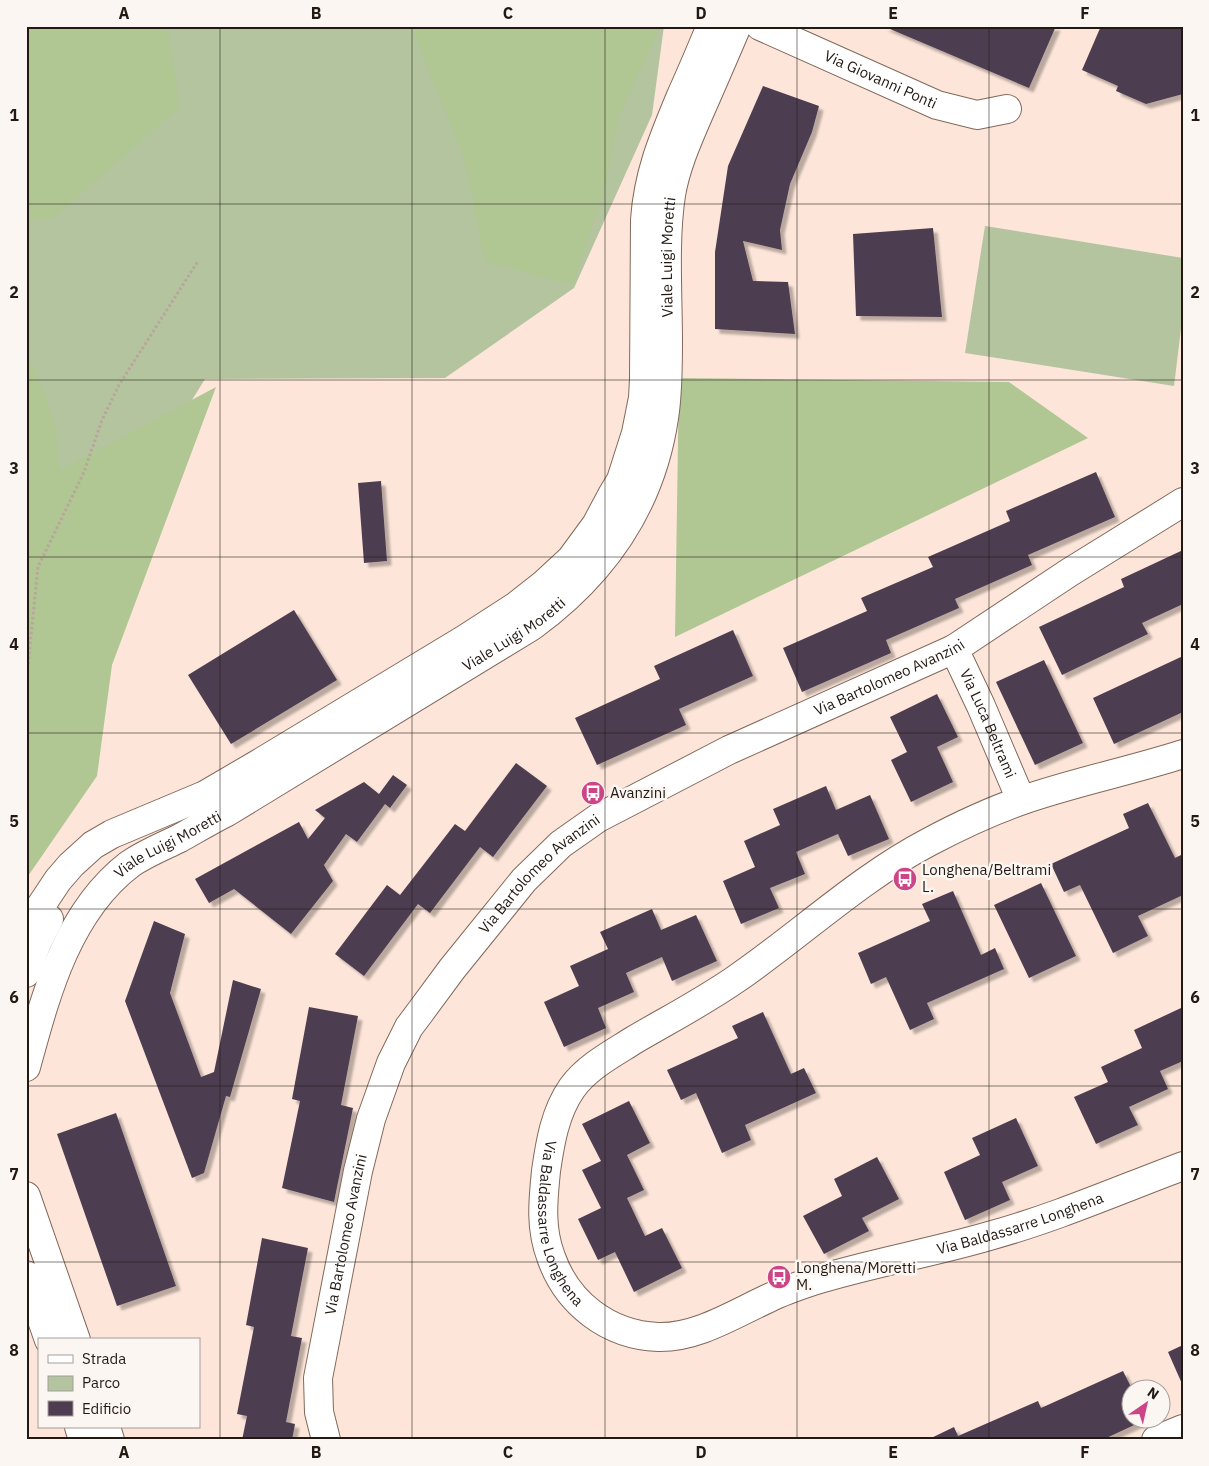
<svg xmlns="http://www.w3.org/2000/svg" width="1209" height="1466" font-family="'IBM Plex Sans',sans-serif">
  <defs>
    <filter id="shadow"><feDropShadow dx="4.5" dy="4.5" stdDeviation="1" flood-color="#0004"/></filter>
  </defs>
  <rect width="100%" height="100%" fill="#fde5d9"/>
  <path fill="#b3c49e" d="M26,26H664L652,115L574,288L445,378L205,379L103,544L26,825Z
    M985,226L1183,258V312L1174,386L965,353Z"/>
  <path fill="#b0c693" d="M26,26H167L180,106L54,218L26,220Z
    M418,26H660L618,118L606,184L573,285L485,261L464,157L414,34Z
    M26,352L37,374L55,426L59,471L216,387L112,665L97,776L26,879Z
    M679,378L1009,382L1088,438L675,637Z"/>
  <path fill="#4e3d51" filter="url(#shadow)" d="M883,26H1056L1029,88Z
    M1101,26H1183V94L1146,104L1116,91L1118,86L1082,70Z
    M763,86L819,106L812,132L790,184L780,230L782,250L743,241L753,281L788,282L795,334L715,329V252L728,166Z
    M933,228L942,317L856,316L853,234Z
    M1096,472L1115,517L1028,555L1032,565L955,599L959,608L886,640L891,653L802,692L783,648L867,611L861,598L933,567L928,557L1010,521L1006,511Z
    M381,481L387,561L364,563L358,483Z
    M1183,550V604L1142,623L1148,634L1062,675L1039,627L1124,587L1121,579Z
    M294,610L337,680L231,744L188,675Z
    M733,630L753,676L679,709L686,725L597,765L575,718L660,679L654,666Z
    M1183,656V712L1114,744L1093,698Z
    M1044,660L1083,743L1035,765L996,682Z
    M937,694L958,737L937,747L953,782L911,802L891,760L907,752L890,717Z
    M516,763L547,786L493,857L480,847L430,913L418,904L364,976L335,954L387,885L400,895L455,824L465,831Z
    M393,775L407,785L390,808L385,804L357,842L346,834L324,865L333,881L291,934L234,889L209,903L195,879L299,822L308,839L325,818L315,810L364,782L379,794Z
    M826,786L836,810L870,795L889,839L848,856L838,834L796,852L805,874L770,888L779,908L741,924L723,881L755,867L744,841L780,825L773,809Z
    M1148,803L1175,858L1183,854V895L1138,916L1148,936L1113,953L1080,885L1064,892L1051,864L1129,828L1123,814Z
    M1041,883L1076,956L1029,978L994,905Z
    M953,891L981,955L995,948L1004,969L927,1003L934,1019L910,1030L886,977L871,984L858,953L930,921L922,904Z
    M652,909L661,930L696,915L717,961L672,981L662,957L626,973L634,992L598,1008L606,1028L564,1047L544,1002L579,986L570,966L608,949L600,932Z
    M154,921L185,934L170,993L201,1077L214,1072L233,980L261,989L230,1097L226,1096L204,1173L192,1178L125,1001Z
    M309,1007L358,1016L341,1105L353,1108L334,1202L282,1188L300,1101L292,1099Z
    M1181,1008L1183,1012V1061L1160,1071L1168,1089L1129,1107L1138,1125L1096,1144L1074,1097L1108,1082L1101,1067L1142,1048L1134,1030Z
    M763,1012L791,1074L804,1068L816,1093L745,1125L751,1140L722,1153L696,1093L681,1100L667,1070L738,1038L732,1026Z
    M629,1101L650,1143L627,1155L644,1190L627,1198L645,1236L662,1228L682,1268L634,1292L615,1252L598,1260L578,1219L601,1208L582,1170L601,1161L582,1124Z
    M116,1113L176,1286L117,1306L57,1134Z
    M1016,1118L1038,1166L1002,1182L1010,1200L965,1220L944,1172L980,1155L972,1138Z
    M877,1157L899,1199L862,1218L869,1231L824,1254L803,1216L842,1196L834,1179Z
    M262,1238L308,1248L291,1336L302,1338L286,1422L295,1424L292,1440H242L247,1416L237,1414L254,1327L246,1325Z
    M1183,1345V1386L1168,1352Z
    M1123,1371L1132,1389V1418H1145V1420L1102,1440H927L954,1427L958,1436L1038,1401L1041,1408Z"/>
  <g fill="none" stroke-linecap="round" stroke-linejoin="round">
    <g stroke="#82695b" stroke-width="30">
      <g id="street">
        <path id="s1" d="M760,26L937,105L977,115L1007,109"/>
        <path id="s2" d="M954,649L981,706L1021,800"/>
        <path id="s3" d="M1183,754C1130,771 1075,782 1023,800C991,811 959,826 929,842C860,878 800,935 736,979C703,1002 668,1020 634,1040C612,1054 587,1067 572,1088C555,1112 550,1143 546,1171C543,1201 540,1228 551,1257C567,1303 608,1335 658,1337C697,1338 734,1314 769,1298C783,1291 798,1286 813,1281C871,1263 931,1253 989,1236C1055,1218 1119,1190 1183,1166"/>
        <path d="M26,934L40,907L58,880L71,865L93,845L112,834L205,795L258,764L465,639L516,606L544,584L571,559L596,525L612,495L621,480L636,433L643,398L644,379L645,220C648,174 663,139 680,98C691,74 701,50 711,26"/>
        <path d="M26,973L37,943L49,919"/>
        <path id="s4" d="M26,1067C46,994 67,912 130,864C146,853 164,846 180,838C196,829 211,820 227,812L532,626C603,574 651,505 664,418C668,393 668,367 668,342C668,296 664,240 671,195C676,165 689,137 701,109C713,82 725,54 737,26"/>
        <path d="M26,1196L76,1340"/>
        <path d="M26,1275L49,1340"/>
        <path d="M79,1427L83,1440"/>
        <path d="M106,1427L110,1440"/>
        <path id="s5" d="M326,1440L319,1412L318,1378L358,1171L371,1119L391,1063L409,1027L421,1011L452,969L524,880L561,844L598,818L729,750L954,649L1070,572L1183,502"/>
        <path d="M1156,1440L1183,1429"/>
      </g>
    </g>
    <path stroke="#b9a59b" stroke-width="3" stroke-dasharray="2.5 2.5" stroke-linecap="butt" d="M26,684L38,567L84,472L102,420L119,385L198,261"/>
    <use href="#street" stroke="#fff" stroke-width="28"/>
  </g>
  <path fill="none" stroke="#231913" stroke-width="1" stroke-opacity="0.55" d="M220,26V1440M412,26V1440M605,26V1440M797,26V1440M989,26V1440M26,204H1183M26,380H1183M26,557H1183M26,733H1183M26,909H1183M26,1086H1183M26,1262H1183"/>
  <defs>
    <g id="bus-disc" transform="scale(1.25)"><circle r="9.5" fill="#cc4687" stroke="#fcf6f3"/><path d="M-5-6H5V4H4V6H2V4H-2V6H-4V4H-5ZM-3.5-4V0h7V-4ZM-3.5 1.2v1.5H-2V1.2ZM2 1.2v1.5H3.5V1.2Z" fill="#fff"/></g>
  </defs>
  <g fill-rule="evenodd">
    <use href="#bus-disc" x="593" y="793"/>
    <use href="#bus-disc" x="905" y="879"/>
    <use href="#bus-disc" x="779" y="1277"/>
  </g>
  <g text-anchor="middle" stroke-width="5" stroke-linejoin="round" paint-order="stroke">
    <g font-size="15" fill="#231913" stroke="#fcf6f3">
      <text dy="5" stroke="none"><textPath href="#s1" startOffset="132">Via Giovanni Ponti</textPath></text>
      <text dy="5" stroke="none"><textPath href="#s4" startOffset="1114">Viale Luigi Moretti</textPath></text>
      <text dy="5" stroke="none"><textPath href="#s4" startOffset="680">Viale Luigi Moretti</textPath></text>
      <text dy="5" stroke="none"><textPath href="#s5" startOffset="1034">Via Bartolomeo Avanzini</textPath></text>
      <text dy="5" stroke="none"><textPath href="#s2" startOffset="82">Via Luca Beltrami</textPath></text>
      <text dy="5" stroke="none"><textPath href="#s4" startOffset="275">Viale Luigi Moretti</textPath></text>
      <text dy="5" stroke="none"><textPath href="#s5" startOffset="629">Via Bartolomeo Avanzini</textPath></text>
      <text dy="5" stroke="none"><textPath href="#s3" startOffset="848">Via Baldassarre Longhena</textPath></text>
      <text dy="5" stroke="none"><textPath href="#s3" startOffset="1402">Via Baldassarre Longhena</textPath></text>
      <text dy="5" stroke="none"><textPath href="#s5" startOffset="209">Via Bartolomeo Avanzini</textPath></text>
    </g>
    <g font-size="15" fill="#231913" stroke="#fcf6f3" text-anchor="start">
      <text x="610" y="798">Avanzini</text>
      <text x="922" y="875">Longhena/Beltrami<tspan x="922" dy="17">L.</tspan></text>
      <text x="796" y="1273">Longhena/Moretti<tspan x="796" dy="17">M.</tspan></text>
    </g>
  </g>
  <rect width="1209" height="1466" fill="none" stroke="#fcf6f3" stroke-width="55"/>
  <rect x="38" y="1338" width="162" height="90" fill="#fcf6f3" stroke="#a59e99"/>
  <rect x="48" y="1355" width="25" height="8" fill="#ffffff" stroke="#a59e99"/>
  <text x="82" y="1364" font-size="15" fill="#231913">Strada</text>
  <rect x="48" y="1376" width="25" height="15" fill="#b3c49e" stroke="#a59e99"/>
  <text x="82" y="1388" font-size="15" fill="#231913">Parco</text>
  <rect x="48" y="1401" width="25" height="15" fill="#4e3d51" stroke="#a59e99"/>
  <text x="82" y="1414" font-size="15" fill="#231913">Edificio</text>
  <g transform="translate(1146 1404) rotate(34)"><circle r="24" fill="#fcf6f3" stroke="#a59e99"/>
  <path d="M0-4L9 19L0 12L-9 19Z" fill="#cc4687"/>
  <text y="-8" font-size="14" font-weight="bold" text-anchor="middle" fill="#231913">N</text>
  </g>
  <rect x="28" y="28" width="1154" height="1410" fill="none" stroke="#231913" stroke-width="2"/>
  <g font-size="16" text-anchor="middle" font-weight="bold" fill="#231913">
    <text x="124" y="19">A</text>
    <text x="316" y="19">B</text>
    <text x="508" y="19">C</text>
    <text x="701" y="19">D</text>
    <text x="893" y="19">E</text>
    <text x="1085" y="19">F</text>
    <text x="14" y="121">1</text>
    <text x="1195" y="121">1</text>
    <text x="14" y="298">2</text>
    <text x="1195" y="298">2</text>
    <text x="14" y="474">3</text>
    <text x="1195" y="474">3</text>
    <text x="14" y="650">4</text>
    <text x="1195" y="650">4</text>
    <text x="14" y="827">5</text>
    <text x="1195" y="827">5</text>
    <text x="14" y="1003">6</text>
    <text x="1195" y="1003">6</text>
    <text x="14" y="1180">7</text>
    <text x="1195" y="1180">7</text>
    <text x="14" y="1356">8</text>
    <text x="1195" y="1356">8</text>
    <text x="124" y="1458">A</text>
    <text x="316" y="1458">B</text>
    <text x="508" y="1458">C</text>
    <text x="701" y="1458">D</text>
    <text x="893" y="1458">E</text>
    <text x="1085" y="1458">F</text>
  </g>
</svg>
